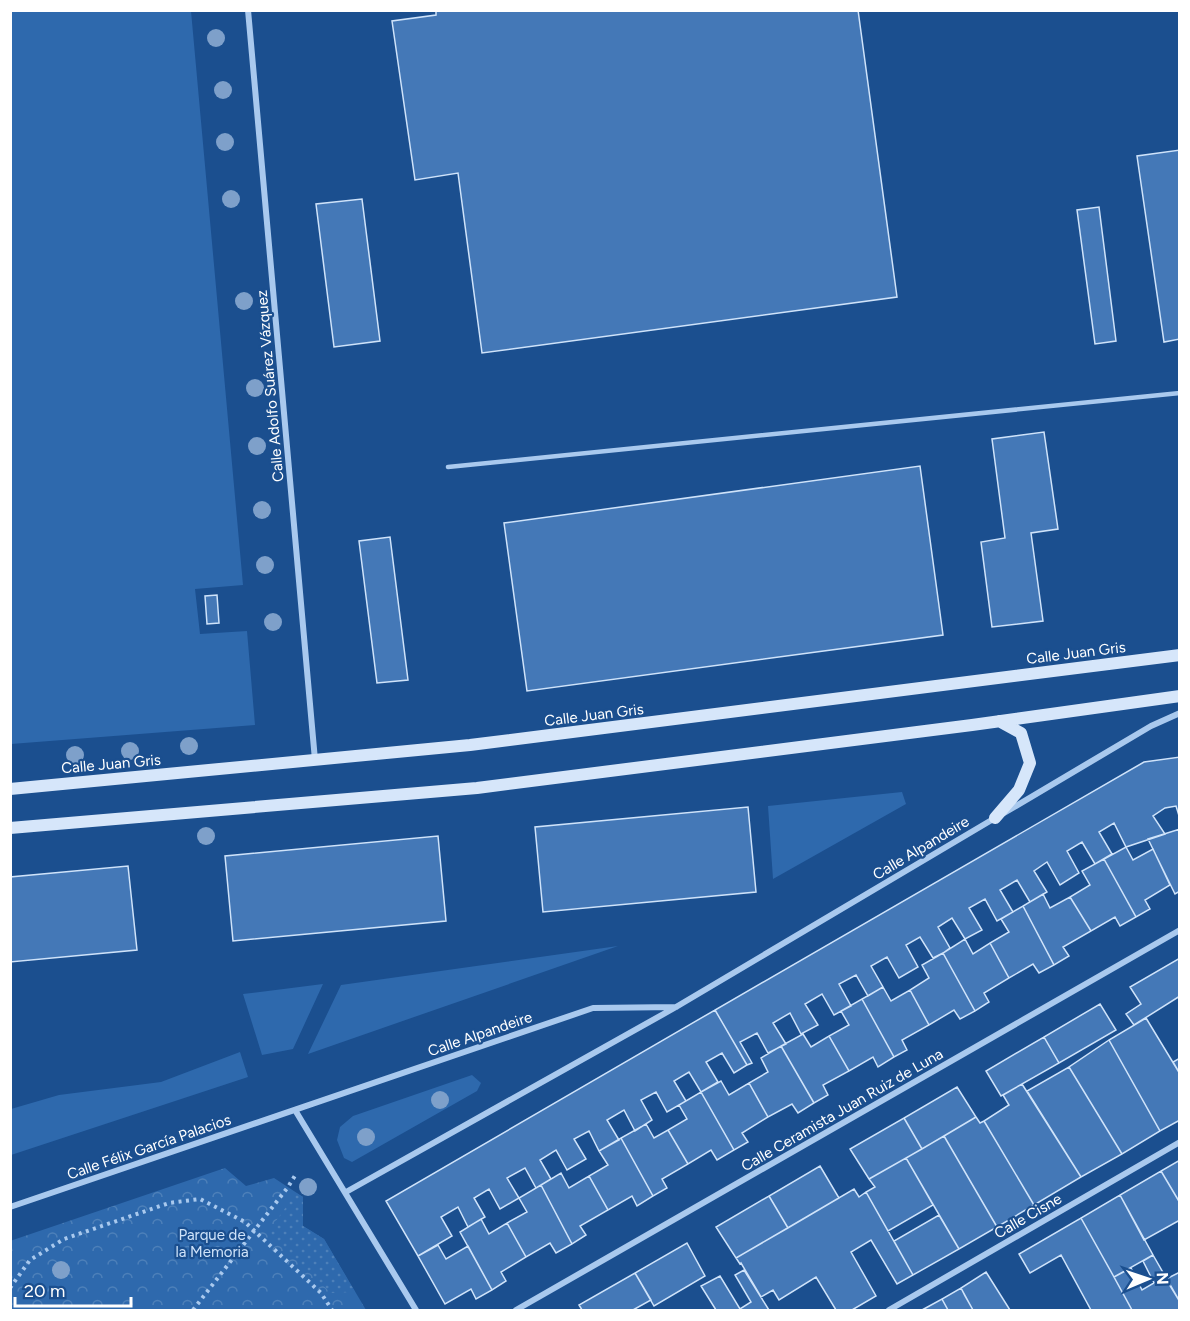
<svg xmlns="http://www.w3.org/2000/svg" width="1190" height="1321" font-family="Figtree,sans-serif">
  <defs>
    <pattern id="park-crowns" width="20" height="18" patternUnits="userSpaceOnUse" patternTransform="scale(1.5)"><rect width="20" height="18" fill="#2e69ad"/><path d="M2 6a3 3 0 1 1 6 0M12 15a3 3 0 1 1 6 0" fill="none" stroke="#4d80b9"/></pattern>
    <pattern id="garden-dots" width="8" height="8" patternUnits="userSpaceOnUse" patternTransform="scale(1.5)"><rect width="8" height="8" fill="#2e69ad"/><path d="M2 2h.1M6 6h.1" fill="none" stroke="#4d80b9" stroke-width="1.8" stroke-linecap="round"/></pattern>
  </defs>
  <rect width="100%" height="100%" fill="#1b4f8f"/>
  <path fill="#2e69ad" d="M11,10L191,11L243,585L195,589L200,634L247,631L255,725L11,744Z
    M902,792L906,804L773,879L768,806Z
    M618,946L308,1054L341,985Z
    M323,984L293,1049L262,1055L243,994Z
    M240,1052L248,1077L11,1155V1109L59,1095L161,1082Z
    M472,1075L481,1083L477,1091L352,1162L344,1158L337,1140L340,1127L353,1116Z"/>
  <path fill="url(#park-crowns)" d="M225,1168L246,1186L274,1178L303,1197V1226L324,1239L366,1310H11L10,1241Z"/>
  <path fill="url(#garden-dots)" d="M296,1193L303,1197V1226L324,1239L355,1292L331,1293L268,1232Z"/>
  <path fill="#4478b7" stroke="#cfe3fa" stroke-width="1.5" d="M436,10H858L897,297L482,353L458,173L415,180L392,21L436,15Z
    M1180,150V339L1164,342L1137,156Z
    M362,199L380,341L334,347L316,204Z
    M1099,207L1116,341L1095,344L1077,210Z
    M1044,432L1058,529L1031,533L1043,621L992,627L981,542L1005,538L992,439Z
    M920,466L943,635L527,691L504,523Z
    M390,537L408,680L377,683L359,541Z
    M217,595L219,623L207,624L205,596Z
    M1180,757V819L1176,806L1165,808L1153,816L1165,834L1126,847L1114,823L1099,832L1112,854L1095,864L1082,842L1067,851L1079,873L1060,885L1047,862L1034,871L1047,892L1030,902L1017,880L1000,890L1013,912L997,921L985,899L969,908L982,930L965,939L952,918L938,927L950,948L943,953L933,958L920,937L906,945L918,967L899,978L887,957L871,966L883,987L868,996L856,975L839,984L851,1006L834,1015L822,994L805,1004L818,1025L801,1034L790,1013L773,1023L786,1044L768,1053L757,1033L740,1042L752,1063L747,1065L715,1010L1144,762Z
    M748,807L756,892L543,912L535,827Z
    M1180,829V891L1175,894L1148,839Z
    M438,836L446,921L233,941L225,856Z
    M1126,847L1133,860L1153,849L1170,885L1145,900L1150,909L1136,917L1104,859Z
    M1104,859L1136,917L1120,926L1115,917L1091,931L1070,897L1090,885L1082,871Z
    M128,866L137,950L10,962V877Z
    M1043,894L1050,908L1070,897L1091,931L1063,947L1069,956L1054,965L1023,906Z
    M1023,906L1054,965L1039,973L1033,964L1009,978L990,943L1009,932L1001,919Z
    M965,939L973,954L990,943L1009,978L984,993L989,1002L975,1011L943,953Z
    M943,953L975,1011L960,1019L954,1010L929,1025L910,990L929,978L922,965Z
    M1180,958V996L1134,1025L1126,1014L1141,1004L1130,987Z
    M883,987L891,1001L910,990L929,1025L902,1040L907,1050L894,1057L862,999Z
    M862,999L894,1057L878,1067L873,1057L849,1071L829,1036L849,1025L841,1011Z
    M1100,1004L1116,1030L1059,1063L1044,1037Z
    M715,1010L747,1065L734,1073L722,1053L706,1062L718,1082L701,1092L689,1072L674,1081L686,1101L667,1112L656,1092L641,1100L652,1120L635,1131L624,1110L607,1120L619,1140L599,1151L589,1131L574,1139L586,1159L567,1170L556,1150L540,1160L551,1179L536,1188L525,1168L507,1178L519,1198L500,1209L489,1189L474,1198L485,1217L468,1227L458,1207L441,1217L452,1236L418,1256L386,1201Z
    M1146,1018L1180,1074V1120L1160,1131L1109,1040Z
    M803,1034L811,1047L829,1036L849,1071L823,1085L828,1095L814,1103L781,1046Z
    M1044,1037L1059,1063L1001,1096L986,1071Z
    M1109,1040L1160,1131L1122,1154L1069,1067Z
    M781,1046L814,1103L798,1113L792,1104L768,1117L749,1083L768,1072L761,1058Z
    M1180,1058V1074L1173,1062Z
    M1069,1067L1122,1154L1081,1177L1027,1091Z
    M721,1081L729,1095L749,1083L768,1117L742,1133L748,1142L734,1150L701,1092Z
    M1022,1084L1081,1177L1034,1205L984,1121L1009,1105L1003,1095Z
    M957,1087L976,1117L922,1149L904,1118Z
    M701,1092L734,1150L717,1160L711,1150L688,1164L668,1130L687,1119L679,1105Z
    M976,1117L980,1123L984,1121L1034,1205L997,1227L944,1136Z
    M904,1118L922,1149L869,1179L850,1149Z
    M646,1124L654,1138L668,1130L688,1164L662,1179L667,1188L653,1196L621,1138Z
    M944,1136L997,1227L959,1249L906,1158Z
    M621,1138L653,1196L637,1206L632,1196L608,1210L589,1176L608,1165L599,1151Z
    M906,1158L933,1205L888,1231L866,1192L875,1187L869,1179Z
    M1180,1160V1203L1161,1171Z
    M820,1166L839,1198L788,1228L769,1196Z
    M1161,1171L1180,1203V1220L1144,1240L1120,1195Z
    M561,1173L569,1188L589,1176L608,1210L580,1226L586,1235L572,1244L541,1185Z
    M541,1185L572,1244L556,1253L550,1243L526,1257L507,1223L527,1212L519,1198Z
    M854,1189L859,1197L866,1192L913,1275L897,1284L871,1240L851,1252L876,1296L852,1310H836L816,1277L779,1300L773,1290L761,1297L741,1263L740,1264L736,1258Z
    M1120,1195L1153,1255L1114,1277L1081,1218Z
    M769,1196L788,1228L736,1258L716,1227Z
    M939,1215L959,1249L913,1275L894,1241Z
    M1081,1218L1114,1277L1132,1310H1091L1061,1255L1030,1273L1019,1254Z
    M481,1219L489,1234L507,1223L526,1257L501,1272L506,1281L492,1290L460,1232Z
    M687,1243L705,1276L654,1306L635,1273Z
    M438,1245L446,1259L468,1246L492,1290L476,1299L471,1289L445,1304L418,1256Z
    M1153,1255L1180,1302V1310H1132L1114,1277L1131,1268L1142,1290L1154,1283L1143,1261Z
    M744,1270L769,1310H716L701,1286L720,1276L740,1309L751,1302L735,1275Z
    M986,1272L1010,1310H973L961,1288Z
    M1180,1272V1302L1166,1279Z
    M635,1273L651,1300L633,1310H582L579,1305Z
    M961,1288L965,1296L973,1310H948L942,1299Z
    M942,1299L948,1310H922Z"/>
  <g fill="none" stroke-linecap="round" stroke-linejoin="round">
    <path stroke="#a9c9ee" stroke-width="4" stroke-dasharray="3 4.5" stroke-linecap="butt" d="M10,1288L30,1260L64,1239L169,1203L200,1199L245,1222L262,1238L321,1293L332,1310
      M193,1310L288,1187L296,1174"/>
    <path stroke="#a9c9ee" stroke-width="4.5" d="M448,467L1180,393"/>
    <path stroke="#a9c9ee" stroke-width="6" d="M248,10L315,760
      M1004,813L1151,726L1180,713
      M295,1110L416,1310
      M346,1192L676,1007L995,818
      M10,1207L593,1008L676,1007
      M516,1310L1180,930
      M889,1310L1180,1142"/>
    <path stroke="#d6e6fa" stroke-width="12" d="M10,789L470,745L1180,655
      M995,818L1019,790L1030,763L1021,733L999,721
      M10,828L477,788L972,725L1180,696"/>
  </g>
  <g fill="#7ea0ca">
    <circle cx="216" cy="38" r="9"/>
    <circle cx="223" cy="90" r="9"/>
    <circle cx="225" cy="142" r="9"/>
    <circle cx="231" cy="199" r="9"/>
    <circle cx="244" cy="301" r="9"/>
    <circle cx="255" cy="388" r="9"/>
    <circle cx="257" cy="446" r="9"/>
    <circle cx="262" cy="510" r="9"/>
    <circle cx="265" cy="565" r="9"/>
    <circle cx="273" cy="622" r="9"/>
    <circle cx="189" cy="746" r="9"/>
    <circle cx="130" cy="751" r="9"/>
    <circle cx="75" cy="755" r="9"/>
    <circle cx="206" cy="836" r="9"/>
    <circle cx="440" cy="1100" r="9"/>
    <circle cx="366" cy="1137" r="9"/>
    <circle cx="308" cy="1187" r="9"/>
    <circle cx="61" cy="1270" r="9"/>
  </g>
  <g text-anchor="middle" stroke-width="4.5" stroke-linejoin="round" paint-order="stroke">
    <g font-size="15" fill="#fff" stroke="#1b4f8f">
      <text transform="translate(270 386) rotate(-95)" y="5">Calle Adolfo Suárez Vázquez</text>
      <text transform="translate(1076 653) rotate(-7)" y="5">Calle Juan Gris</text>
      <text transform="translate(594 715) rotate(-7)" y="5">Calle Juan Gris</text>
      <text transform="translate(111 764) rotate(-5)" y="5">Calle Juan Gris</text>
      <text transform="translate(921 848) rotate(-31)" y="5">Calle Alpandeire</text>
      <text transform="translate(480 1034) rotate(-19)" y="5">Calle Alpandeire</text>
      <text transform="translate(842 1110) rotate(-30)" y="5">Calle Ceramista Juan Ruiz de Luna</text>
      <text transform="translate(149 1147) rotate(-19)" y="5">Calle Félix García Palacios</text>
      <text transform="translate(1028 1216) rotate(-30)" y="5">Calle Cisne</text>
    </g>
    <g font-size="15" fill="#cfe3fa" stroke="#1b4f8f">
      <text x="212" y="1240">Parque de<tspan x="212" dy="17">la Memoria</tspan></text>
    </g>
  </g>
  <rect width="1190" height="1321" fill="none" stroke="#ffffff" stroke-width="24"/>
  <g transform="translate(1148 1279) rotate(88)" stroke="#1b4f8f" stroke-width="4.5" paint-order="stroke">
  <path d="M0-4.5L10 22L0 15L-10 22Z" fill="#ffffff"/>
  <text y="-9" font-size="16" font-weight="bold" text-anchor="middle" fill="#ffffff">N</text>
  </g>
  <path d="M15 1297v9h116v-9" fill="none" stroke="#ffffff" stroke-width="3"/>
  <text x="24" y="1297" font-size="18" fill="#ffffff" stroke="#1b4f8f" stroke-width="4.5" paint-order="stroke">20 m</text>
</svg>
